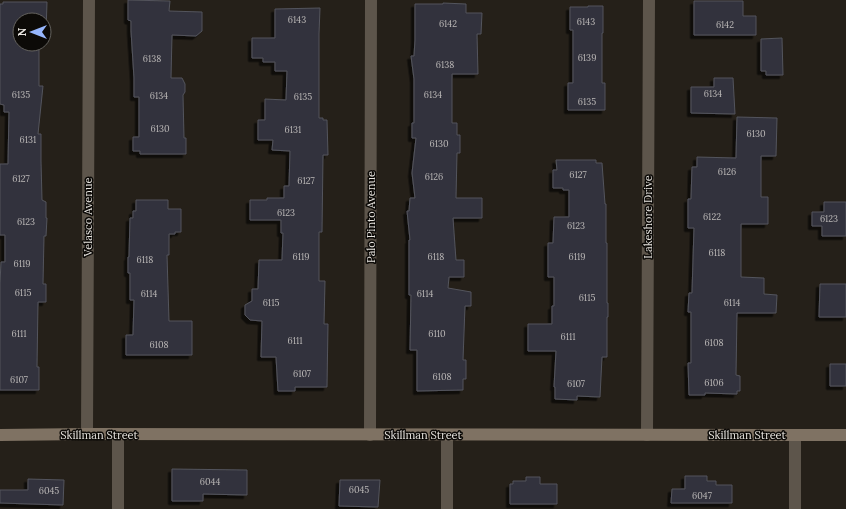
<svg xmlns="http://www.w3.org/2000/svg" width="846" height="509" font-family="Lora,serif">
  <defs>
    <filter id="shadow"><feDropShadow dx="-3.5" dy="3.5" stdDeviation="0" flood-color="#0009"/></filter>
  </defs>
  <rect width="100%" height="100%" fill="#252019"/>
  <path fill="#33333c" stroke="#53545d" filter="url(#shadow)" d="M128,0L170,1L169,11L202,12V31L196,36L172,35L171,78H182L185,84V92L183,95L184,138H186V154H140V151H133V137H139V97H134V78L131,31V21L128,20Z
    M694,1H743V16H756V35H694Z
    M3,2H47L46,32H44V20H20V44H39V86H43L38,134H41V161L42,200L46,202V218H47L46,236H44L43,284H46V302H38L37,367H39V390H0V283L1,262H5V235H0V164H8L9,112H4V105L0,104V4H3Z
    M443,3L466,4V13H482L481,34H477L478,74H452V123H457V135H460V153H457L456,198H482V218H453L456,260H464V277H449L448,288L471,292V306H465L463,360H466V379H463V390L417,391V350H410L411,295H409V240H410L407,211H409L410,198H415L412,173L416,138H412V123H414V79L411,56H414L415,40V4H443Z
    M588,6H603V33H602V83H605V110H568V83H573V30H570V7H588Z
    M320,8L319,34V118H323V120H327L328,155H323L322,232H319V281H325L324,324H328L327,387H295V391H278L276,357H261L262,321L250,320L245,315V305L252,301V289H258L259,260H282L283,233H281V220H250V200H267V198H284V186H289L290,151L272,150L273,140H258V120H265V99L286,100L287,71H275V62H263V58H252V38H275V9Z
    M782,38L783,75H766V71H761V39Z
    M714,78H733L735,114L691,113V87H714Z
    M737,117L777,118L776,156H761V197H768V224H741V277L764,278V294L777,295L776,313H737L736,375L740,376V391H737V394L705,393V395H689L688,363H691V312H688L689,293H692L694,228H688V199H691L692,167H697V157L736,158Z
    M556,160H596V163H602L605,204H606V243H607V303H608V317H607V357H602L600,397L577,396V400L555,399V387H554L556,351H528V324H552V306H554V277H548V243H553L554,217H569V190H563V188H553V170H557Z
    M136,200H168V209H181V232H175V234H169V255H167L169,321H192V355H126V335H133L134,300H130V273H128V257H129L130,218H133V211H136Z
    M824,202H846V236H822V226H812V212H824Z
    M820,284H846V317H819Z
    M830,364H846V386H830Z
    M172,469L247,470V495L203,494V501H172Z
    M685,476H707V481H716V485H732V503H671L672,489H685Z
    M526,477H540V484H557V504H510V484H513V481H526Z
    M28,479L64,480L63,505L0,503V490H28Z
    M340,480H380L378,507L339,506Z"/>
  <g fill="none" stroke-linecap="round" stroke-linejoin="round">
    <path stroke="#5d554b" stroke-width="12" d="M87,434L89,0
      M370,435L371,0
      M647,435L649,0
      M118,509V434
      M447,509V435
      M795,509V435"/>
    <path stroke="#7f7263" stroke-width="12" d="M0,435L87,434L846,435"/>
  </g>
  <g text-anchor="middle" stroke-width="3" stroke-linejoin="round" paint-order="stroke">
    <g font-size="9" fill="#bbb8b7">
      <text x="297" y="23">6143</text>
      <text x="586" y="25">6143</text>
      <text x="448" y="27">6142</text>
      <text x="725" y="28">6142</text>
      <text x="587" y="61">6139</text>
      <text x="152" y="62">6138</text>
      <text x="445" y="68">6138</text>
      <text x="713" y="97">6134</text>
      <text x="21" y="98">6135</text>
      <text x="433" y="98">6134</text>
      <text x="159" y="99">6134</text>
      <text x="303" y="100">6135</text>
      <text x="587" y="105">6135</text>
      <text x="160" y="132">6130</text>
      <text x="293" y="133">6131</text>
      <text x="756" y="137">6130</text>
      <text x="28" y="143">6131</text>
      <text x="439" y="147">6130</text>
      <text x="727" y="175">6126</text>
      <text x="578" y="178">6127</text>
      <text x="434" y="180">6126</text>
      <text x="21" y="182">6127</text>
      <text x="306" y="184">6127</text>
      <text x="286" y="216">6123</text>
      <text x="712" y="220">6122</text>
      <text x="829" y="222">6123</text>
      <text x="26" y="225">6123</text>
      <text x="576" y="229">6123</text>
      <text x="717" y="256">6118</text>
      <text x="301" y="260">6119</text>
      <text x="436" y="260">6118</text>
      <text x="577" y="260">6119</text>
      <text x="145" y="263">6118</text>
      <text x="22" y="267">6119</text>
      <text x="23" y="296">6115</text>
      <text x="149" y="297">6114</text>
      <text x="425" y="297">6114</text>
      <text x="587" y="301">6115</text>
      <text x="271" y="306">6115</text>
      <text x="732" y="306">6114</text>
      <text x="19" y="337">6111</text>
      <text x="437" y="337">6110</text>
      <text x="568" y="340">6111</text>
      <text x="295" y="344">6111</text>
      <text x="714" y="346">6108</text>
      <text x="159" y="348">6108</text>
      <text x="302" y="377">6107</text>
      <text x="442" y="380">6108</text>
      <text x="19" y="383">6107</text>
      <text x="714" y="386">6106</text>
      <text x="576" y="387">6107</text>
      <text x="210" y="485">6044</text>
      <text x="359" y="493">6045</text>
      <text x="49" y="494">6045</text>
      <text x="702" y="499">6047</text>
    </g>
    <g font-size="11" fill="#e8e5e0" stroke="#0c0a07">
      <text transform="translate(88 217) rotate(-90)" y="4">Velasco Avenue</text>
      <text transform="translate(371 217) rotate(-90)" y="4">Palo Pinto Avenue</text>
      <text transform="translate(648 217) rotate(-90)" y="4">Lakeshore Drive</text>
      <text x="99" y="439">Skillman Street</text>
      <text x="423" y="439">Skillman Street</text>
      <text x="747" y="439">Skillman Street</text>
    </g>
  </g>
  <g transform="translate(32 32) rotate(270)"><circle r="19" fill="#0c0a07" stroke="#64625e"/>
  <path d="M0-3L7 15L0 10L-7 15Z" fill="#96b6fd"/>
  <text y="-6" font-size="11" font-weight="bold" text-anchor="middle" fill="#e8e5e0">N</text>
  </g>
</svg>
